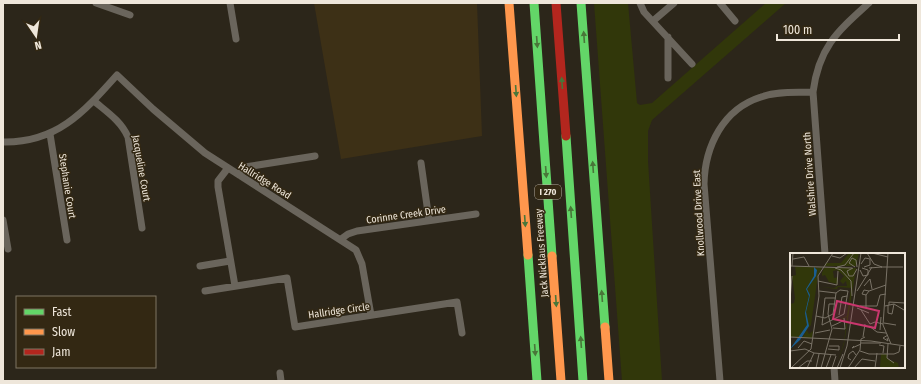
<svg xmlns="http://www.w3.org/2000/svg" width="921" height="384" font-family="'Fira Sans Condensed',sans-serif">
  <rect width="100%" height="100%" fill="#2c261a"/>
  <path fill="#3d3016" d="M314,3H477L482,136L341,159Z"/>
  <path fill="#31370a" d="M594,3H628L637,103L640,105L652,103L766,3H786L652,120L648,131V161L662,381H622Z"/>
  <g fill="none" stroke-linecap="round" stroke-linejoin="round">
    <path stroke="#6a655c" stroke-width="7" d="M96,3L130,15
      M230,3L236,39
      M640,3L644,12L692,64
      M720,3L735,21
      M653,21L674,3
      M668,37V78
      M94,101C107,112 121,121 128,137L142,228
      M50,134L67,240
      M3,142C57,143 84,112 117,75L153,109L205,153L356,250L362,264L371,315
      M421,163L429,220
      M228,168L218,181V187L235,286
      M239,175L245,167L315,156
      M3,220L8,249
      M341,239L348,234L357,231L476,214
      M825,254L813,92C819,47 837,32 869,3
      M200,266L230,261
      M205,291L287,278L295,327L457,302L462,333
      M834,367L835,381
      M280,373L281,381
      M720,381L704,184C705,146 723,109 761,97C778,91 796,93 813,92"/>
    <path stroke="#63d668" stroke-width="9" d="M534,3L552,256
      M581,3L605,327
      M566,136L583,381
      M528,255L537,381"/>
    <path stroke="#ff974d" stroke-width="9" d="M509,3L528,255
      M552,256L561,381
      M605,327L609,381"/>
    <path stroke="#b3261e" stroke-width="9" d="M556,3L566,136"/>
  </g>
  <defs><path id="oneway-solid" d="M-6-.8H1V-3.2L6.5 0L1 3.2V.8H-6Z"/></defs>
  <g fill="#497639">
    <use href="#oneway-solid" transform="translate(584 37) rotate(-94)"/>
    <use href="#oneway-solid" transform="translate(537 42) rotate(86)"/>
    <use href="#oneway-solid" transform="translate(562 83) rotate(-94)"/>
    <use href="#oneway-solid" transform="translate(516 91) rotate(86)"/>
    <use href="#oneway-solid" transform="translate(593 167) rotate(-94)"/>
    <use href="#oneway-solid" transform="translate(546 172) rotate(86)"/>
    <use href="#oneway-solid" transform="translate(571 212) rotate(-94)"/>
    <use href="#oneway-solid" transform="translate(525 221) rotate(86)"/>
    <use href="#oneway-solid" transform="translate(602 296) rotate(-94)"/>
    <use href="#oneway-solid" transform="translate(556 301) rotate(86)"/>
    <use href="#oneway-solid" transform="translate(581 342) rotate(-94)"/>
    <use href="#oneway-solid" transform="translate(535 350) rotate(86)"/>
  </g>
  <g text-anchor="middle" stroke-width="3" stroke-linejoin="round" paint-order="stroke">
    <rect fill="#332813" stroke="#b6ad9e" stroke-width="1" x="535" y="185" width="26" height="14" rx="3"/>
    <g font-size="9" font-weight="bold" fill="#eee6da">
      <text x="548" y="195">I 270</text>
    </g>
    <g font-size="10" fill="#eee6da" stroke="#332813">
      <text transform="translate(142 168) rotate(80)" y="4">Jacqueline Court</text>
      <text transform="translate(809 174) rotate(-94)" y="4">Walshire Drive North</text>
      <text transform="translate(265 180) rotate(32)" y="4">Hallridge Road</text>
      <text transform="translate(68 186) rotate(81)" y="4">Stephanie Court</text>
      <text transform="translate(698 213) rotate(-93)" y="4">Knollwood Drive East</text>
      <text transform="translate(406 214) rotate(-8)" y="4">Corinne Creek Drive</text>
      <text transform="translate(541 253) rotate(-94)" y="4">Jack Nicklaus Freeway</text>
      <text transform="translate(339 310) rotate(-8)" y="4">Hallridge Circle</text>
    </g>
  </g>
  <g transform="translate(790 253)">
    <rect width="115" height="115" fill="#2c261a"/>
    <path d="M59,0H69L66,13H35L36,10H51ZM5,13L32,15L28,22L21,72L17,77L19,81L23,78L22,85H12L19,73L11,84H0V51L4,50L5,45L2,23L6,22ZM34,15H66L54,91L48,108L54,89L57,64L43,70L57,63L61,35L48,34L47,36L30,34L44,35L48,33H57L56,28L53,31L50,28L54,23L47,17L43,18L44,25L48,24V31L39,29L35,22L32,23V20L29,27ZM91,101H97V106L108,110L109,115H90Z" fill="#31370a"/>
    <path d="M24,14L27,17L26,23L17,36L20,42L16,59L19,73L10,87L0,96L17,72L15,60L19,43L16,36L24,23Z" fill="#195e92"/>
    <path fill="none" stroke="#7a7367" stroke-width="1" d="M77,0L84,11L92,14M82,0L98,4M98,0L93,72L101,91M42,3L50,5L57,0M3,6L14,4L19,13M71,11L75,5L80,6V12L74,14M0,13L62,15M2,13L3,0M47,14L55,12L64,0M65,14L59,10L62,5L66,7L67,14M91,14H113M45,15L51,17L61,28L62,43M63,15L57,18L59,23H63L67,16M79,15L92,14M70,17L73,23L78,22V17L72,15M28,28L47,32L48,18M74,33L80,26L82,36M29,38L46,40M67,38L82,14M46,40L50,37L58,38L54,61L32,72L35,45H46M76,42L72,41L74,37L79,38M0,47L2,23M98,52V60L102,61L104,51M99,52V49L115,50M70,53H87L90,42L96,41M95,53L104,51L114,57M67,55L79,60M76,55V42L79,38L96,32M71,57L80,71L85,69L93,71M49,62L52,44L57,43M26,63L35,65L43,61L46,40M94,70L106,72M42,73L55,67M79,73L87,79L96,80M43,75L55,76L54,65M90,77L91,64M25,80L40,77M0,84L81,88L115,93M73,84L75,71M97,85L98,88L93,85L98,82M71,90H91M98,91L97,105L104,110M89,92L94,93L93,100M64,93L62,95L71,91M8,95L14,88L22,91M38,96L49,97V93H39M0,98L15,96L24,100L46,102M70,98L79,101H104L109,99L110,93M61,107L58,105L59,101L63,98L66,102M1,115L21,96L29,43L28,23L43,0M8,115L17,108H22M17,115L24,100M26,115L29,101M31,115L42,76L38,61L39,51H45M36,115L41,102M42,115L46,103M47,115L53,101M50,115L57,93L71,0M58,115L70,97L71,86L75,84M64,115L72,106L85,108M85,115L87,100"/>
    <path fill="#c9376e" fill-opacity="0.15" stroke="#c9376e" stroke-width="2" d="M47,48L89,58L85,75L43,66Z"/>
    <rect width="115" height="115" fill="none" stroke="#eee6da" stroke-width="2"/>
  </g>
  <rect width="921" height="384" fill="none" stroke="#eee6da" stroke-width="8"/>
  <rect x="16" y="296" width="140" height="72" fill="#332813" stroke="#7e7463"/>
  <rect x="24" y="309" width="20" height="6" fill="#63d668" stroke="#7e7463"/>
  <text x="52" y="316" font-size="12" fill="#eee6da">Fast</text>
  <rect x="24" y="329" width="20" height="6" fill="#ff974d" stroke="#7e7463"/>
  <text x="52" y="336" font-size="12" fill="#eee6da">Slow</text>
  <rect x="24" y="349" width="20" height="6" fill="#b3261e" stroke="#7e7463"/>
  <text x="52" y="356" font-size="12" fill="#eee6da">Jam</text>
  <g transform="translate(36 36) rotate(167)" stroke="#332813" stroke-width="3" paint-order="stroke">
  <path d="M0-3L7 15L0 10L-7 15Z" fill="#eee6da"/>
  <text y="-6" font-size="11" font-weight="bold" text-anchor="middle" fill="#eee6da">N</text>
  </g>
  <path d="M777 34v6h122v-6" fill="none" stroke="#eee6da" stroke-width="2"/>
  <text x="783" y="34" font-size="12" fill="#eee6da" stroke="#332813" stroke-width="3" paint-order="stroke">100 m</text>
</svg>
